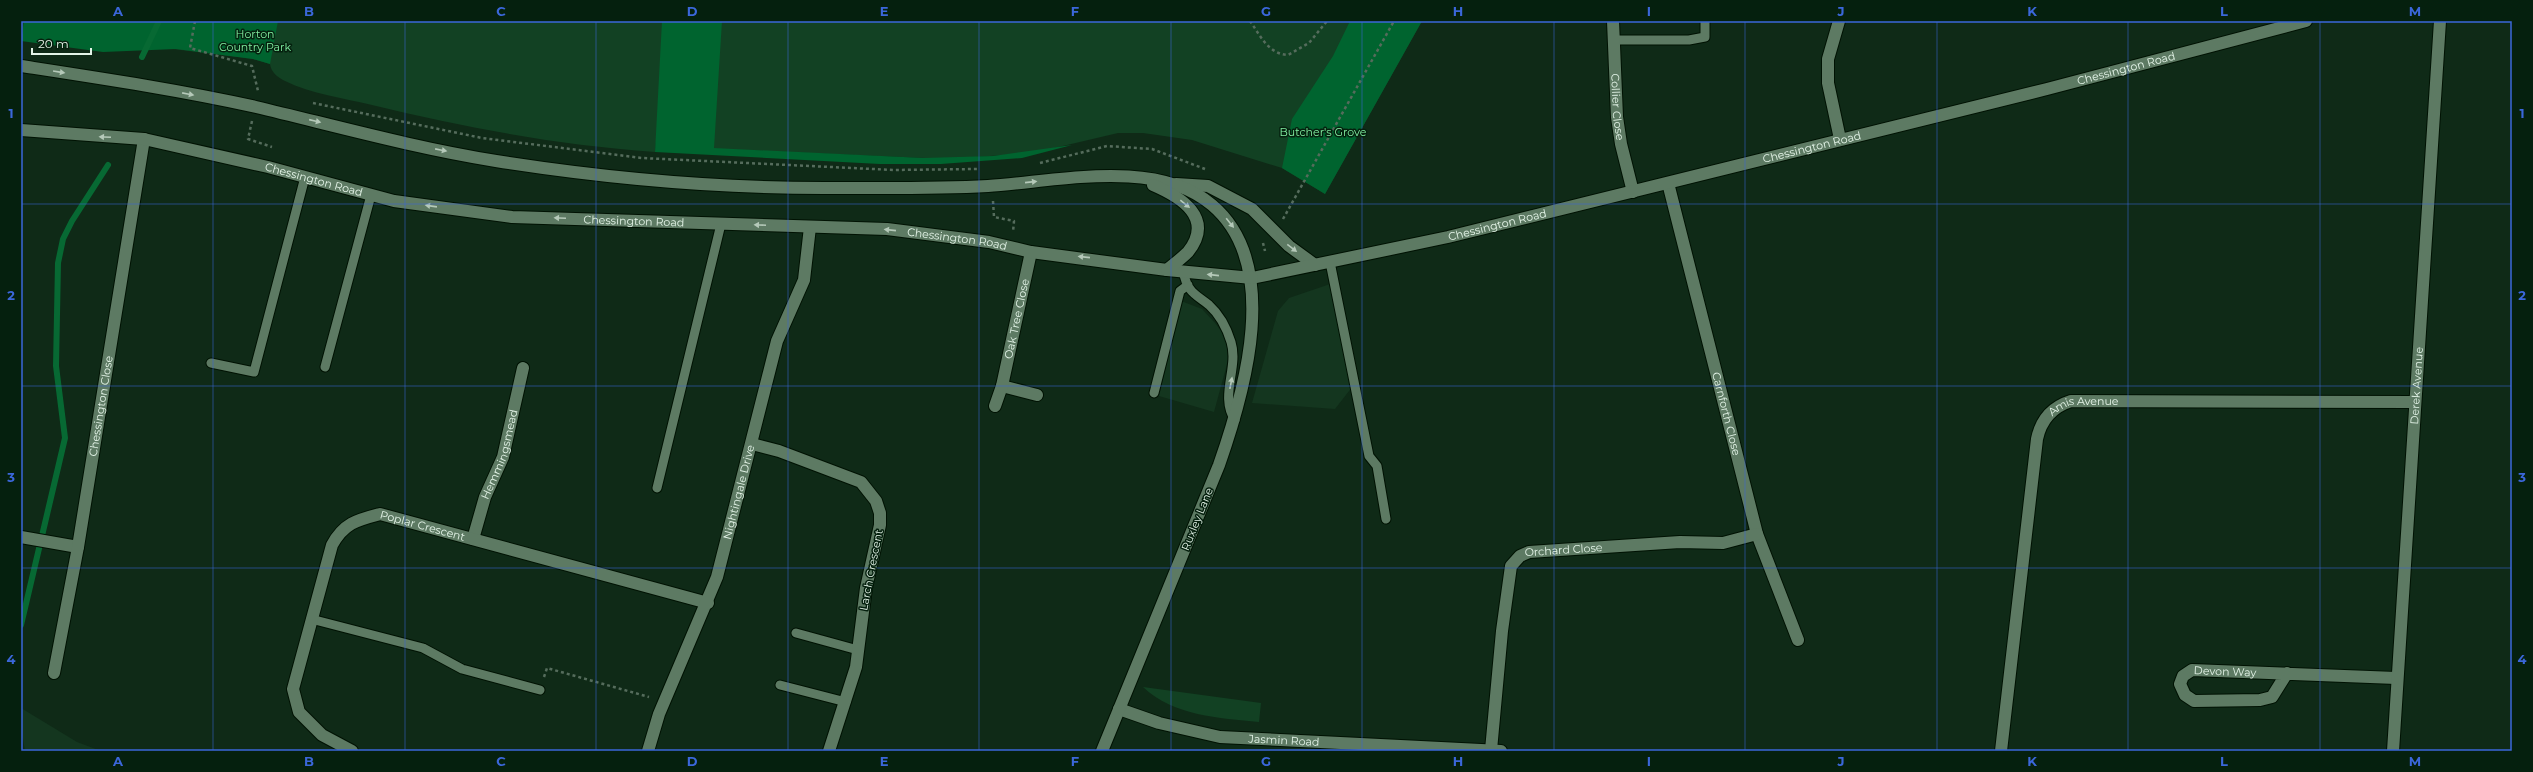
<svg xmlns="http://www.w3.org/2000/svg" width="2533" height="772" font-family="Montserrat,sans-serif">
  <rect width="100%" height="100%" fill="#0f2a17"/>
  <path fill="#14361f" d="M1336,282L1356,382L1335,409L1252,403L1278,311L1289,298Z
    M1181,301L1202,309L1215,323L1225,336L1230,353L1214,412L1159,396Z
    M21,708L77,742L101,751H25L21,727Z"/>
  <path fill="#124123" d="M21,21H1422L1325,194L1282,168L1192,140L1143,133H1118L1033,153L948,159L719,149L656,142L655,152C557,145 467,128 372,105C344,98 311,94 285,81C277,77 271,72 270,64L253,59L21,30Z
    M1143,687L1261,703L1259,722C1219,718 1174,716 1143,687Z"/>
  <path fill="#00642f" d="M24,21H278L270,64L253,59L176,49L103,52L21,41Z
    M662,21H722L714,148L924,158L993,156L1072,145L1022,158L941,164H880L655,152Z
    M1350,21H1422L1325,194L1282,168L1292,119L1333,56Z"/>
  <g fill="none" stroke-linecap="round" stroke-linejoin="round">
    <path stroke="#076933" stroke-width="6" d="M142,57L159,21
      M21,625L65,438L56,366L58,263L63,239L72,221L108,165"/>
    <g stroke="#001203" stroke-width="11">
      <path id="service" d="M1613,40H1689L1705,37V21
        M1330,262L1369,456L1377,466L1386,519
        M1183,272C1185,277 1186,285 1190,289C1194,295 1203,300 1209,305C1219,314 1227,329 1231,342C1239,368 1219,396 1235,420
        M211,363L254,372L305,177
        M325,367L371,195
        M1154,393L1180,291L1188,285
        M657,488L721,224
        M311,619L423,648L462,669L540,690
        M796,633L858,650
        M780,685L846,702"/>
    </g>
    <g stroke="#001203" stroke-width="14">
      <g id="minor">
        <path id="s1" d="M1613,21L1617,117L1621,144L1633,192"/>
        <path d="M1839,21L1828,59V83L1840,139"/>
        <path id="s2" d="M1668,183L1757,534L1798,640"/>
        <path d="M1002,386L1037,395"/>
        <path id="s3" d="M995,406L1002,386L1031,252"/>
        <path d="M752,444L779,451L861,482L876,501L880,513V525L866,588L856,667L829,751"/>
        <path d="M21,537L78,547"/>
        <path id="s4" d="M473,539L485,497L503,457L523,368"/>
        <path id="s5" d="M54,673L78,547L144,139"/>
        <path id="s6" d="M2287,673L2272,697L2260,700L2194,701L2185,695L2180,684L2183,676L2192,670L2396,678"/>
        <path id="s7" d="M1119,709L1159,723L1220,737L1501,751"/>
        <path id="s8" d="M1491,750L1502,631L1511,566L1520,556L1529,552L1680,542L1723,543L1757,534"/>
        <path id="s9" d="M352,751L322,735L299,712L293,689L332,545C344,523 357,520 380,514L708,603"/>
        <path id="s10" d="M648,751L659,714L717,577L777,341L804,280L810,227"/>
        <path id="s11" d="M2001,751L2037,439C2041,420 2052,407 2071,401L2414,402"/>
        <path id="s12" d="M2393,751L2440,21"/>
      </g>
    </g>
    <g stroke="#001203" stroke-width="14">
      <g id="tertiary">
        <path d="M1176,184L1208,186L1252,209L1289,246L1315,265"/>
        <path id="s13" d="M1252,278L1448,237L2047,89L2306,21"/>
      </g>
    </g>
    <g stroke="#001203" stroke-width="14">
      <g id="secondary">
        <path d="M21,66C99,78 179,90 256,107C336,126 415,148 496,161C604,178 715,188 824,188C878,188 933,189 988,186C1055,182 1156,157 1212,205C1282,264 1245,391 1219,465L1102,751"/>
        <path id="s14" d="M21,130L144,139L268,167L394,201L512,217L887,229L989,242L1031,252L1167,270L1252,278"/>
        <path d="M1153,185C1181,197 1215,218 1188,252C1182,258 1174,264 1167,270"/>
      </g>
    </g>
    <path stroke="#556c5c" stroke-width="2.5" stroke-dasharray="3 3" stroke-linecap="butt" d="M195,21L190,48L252,66L258,91
      M1250,21C1260,35 1268,54 1288,55L1309,43L1327,21
      M313,103L482,138L642,158L894,170L977,169
      M252,121L248,139L272,147
      M1040,163L1107,146L1152,149L1205,169
      M993,201L994,217L1014,221L1013,232
      M1283,219L1394,21
      M1263,243L1265,251
      M544,677L547,668L649,697"/>
    <use href="#service" stroke="#5d7a63" stroke-width="9"/>
    <use href="#minor" stroke="#5d7a63" stroke-width="12"/>
    <use href="#tertiary" stroke="#5d7a63" stroke-width="12"/>
    <use href="#secondary" stroke="#5d7a63" stroke-width="12"/>
  </g>
  <defs><path id="oneway-solid" d="M-6-.8H1V-3.2L6.5 0L1 3.2V.8H-6Z"/></defs>
  <g fill="#b5c9b9">
    <use href="#oneway-solid" transform="translate(59 72) rotate(9)"/>
    <use href="#oneway-solid" transform="translate(188 94) rotate(11)"/>
    <use href="#oneway-solid" transform="translate(315 121) rotate(13)"/>
    <use href="#oneway-solid" transform="translate(105 137) rotate(-177)"/>
    <use href="#oneway-solid" transform="translate(441 150) rotate(11)"/>
    <use href="#oneway-solid" transform="translate(1031 182) rotate(-6)"/>
    <use href="#oneway-solid" transform="translate(1185 204) rotate(39)"/>
    <use href="#oneway-solid" transform="translate(431 206) rotate(-172)"/>
    <use href="#oneway-solid" transform="translate(560 218) rotate(-178)"/>
    <use href="#oneway-solid" transform="translate(1230 223) rotate(51)"/>
    <use href="#oneway-solid" transform="translate(760 225) rotate(-178)"/>
    <use href="#oneway-solid" transform="translate(890 230) rotate(-174)"/>
    <use href="#oneway-solid" transform="translate(1292 248) rotate(38)"/>
    <use href="#oneway-solid" transform="translate(1084 257) rotate(-174)"/>
    <use href="#oneway-solid" transform="translate(1213 275) rotate(-174)"/>
    <use href="#oneway-solid" transform="translate(1231 383) rotate(-79)"/>
  </g>
  <path fill="none" stroke="#3b67da" stroke-width="1" stroke-opacity="0.55" d="M213,21V751M405,21V751M596,21V751M788,21V751M979,21V751M1171,21V751M1362,21V751M1554,21V751M1745,21V751M1937,21V751M2128,21V751M2320,21V751M21,204H2512M21,386H2512M21,568H2512"/>
  <g text-anchor="middle" stroke-width="3" stroke-linejoin="round" paint-order="stroke">
    <g font-size="11" fill="#81eea1" stroke="#05200e">
      <text x="255" y="38">Horton<tspan x="255" dy="13">Country Park</tspan></text>
      <text x="1323" y="136">Butcher's Grove</text>
    </g>
    <g font-size="11" fill="#e4f4e8" stroke="#05200e">
      <text dy="4" stroke="none"><textPath href="#s13" startOffset="899">Chessington Road</textPath></text>
      <text dy="4" stroke="none"><textPath href="#s1" startOffset="86">Collier Close</textPath></text>
      <text dy="4" stroke="none"><textPath href="#s13" startOffset="575">Chessington Road</textPath></text>
      <text dy="4" stroke="none"><textPath href="#s14" startOffset="298">Chessington Road</textPath></text>
      <text dy="4" stroke="none"><textPath href="#s14" startOffset="622">Chessington Road</textPath></text>
      <text dy="4" stroke="none"><textPath href="#s13" startOffset="251">Chessington Road</textPath></text>
      <text dy="4" stroke="none"><textPath href="#s14" startOffset="946">Chessington Road</textPath></text>
      <text dy="4" stroke="none"><textPath href="#s3" startOffset="90">Oak Tree Close</textPath></text>
      <text dy="4" stroke="none"><textPath href="#s12" startOffset="366">Derek Avenue</textPath></text>
      <text dy="4" stroke="none"><textPath href="#s5" startOffset="271">Chessington Close</textPath></text>
      <text dy="4" stroke="none"><textPath href="#s11" startOffset="379">Amis Avenue</textPath></text>
      <text dy="4" stroke="none"><textPath href="#s2" startOffset="238">Carnforth Close</textPath></text>
      <text dy="4" stroke="none"><textPath href="#s4" startOffset="89">Hemmingsmead</textPath></text>
      <text dy="4" stroke="none"><textPath href="#s10" startOffset="275">Nightingale Drive</textPath></text>
      <text transform="translate(1197 519) rotate(-68)" y="4">Ruxley Lane</text>
      <text dy="4" stroke="none"><textPath href="#s9" startOffset="343">Poplar Crescent</textPath></text>
      <text dy="4" stroke="none"><textPath href="#s8" startOffset="243">Orchard Close</textPath></text>
      <text transform="translate(871 570) rotate(-79)" y="4">Larch Crescent</text>
      <text dy="4" stroke="none"><textPath href="#s6" startOffset="182">Devon Way</textPath></text>
      <text dy="4" stroke="none"><textPath href="#s7" startOffset="169">Jasmin Road</textPath></text>
    </g>
  </g>
  <rect width="2533" height="772" fill="none" stroke="#05200e" stroke-width="44"/>
  <path d="M32 48v6h59v-6" fill="none" stroke="#e4f4e8" stroke-width="2"/>
  <text x="38" y="48" font-size="12" fill="#e4f4e8" stroke="#05200e" stroke-width="3" paint-order="stroke">20 m</text>
  <rect x="22" y="22" width="2489" height="728" fill="none" stroke="#3b67da" stroke-width="1.5"/>
  <g font-size="13" text-anchor="middle" font-weight="bold" fill="#3b67da">
    <text x="118" y="16">A</text>
    <text x="309" y="16">B</text>
    <text x="501" y="16">C</text>
    <text x="692" y="16">D</text>
    <text x="884" y="16">E</text>
    <text x="1075" y="16">F</text>
    <text x="1266" y="16">G</text>
    <text x="1458" y="16">H</text>
    <text x="1649" y="16">I</text>
    <text x="1841" y="16">J</text>
    <text x="2032" y="16">K</text>
    <text x="2224" y="16">L</text>
    <text x="2415" y="16">M</text>
    <text x="11" y="118">1</text>
    <text x="2522" y="118">1</text>
    <text x="11" y="300">2</text>
    <text x="2522" y="300">2</text>
    <text x="11" y="482">3</text>
    <text x="2522" y="482">3</text>
    <text x="11" y="664">4</text>
    <text x="2522" y="664">4</text>
    <text x="118" y="766">A</text>
    <text x="309" y="766">B</text>
    <text x="501" y="766">C</text>
    <text x="692" y="766">D</text>
    <text x="884" y="766">E</text>
    <text x="1075" y="766">F</text>
    <text x="1266" y="766">G</text>
    <text x="1458" y="766">H</text>
    <text x="1649" y="766">I</text>
    <text x="1841" y="766">J</text>
    <text x="2032" y="766">K</text>
    <text x="2224" y="766">L</text>
    <text x="2415" y="766">M</text>
  </g>
</svg>
